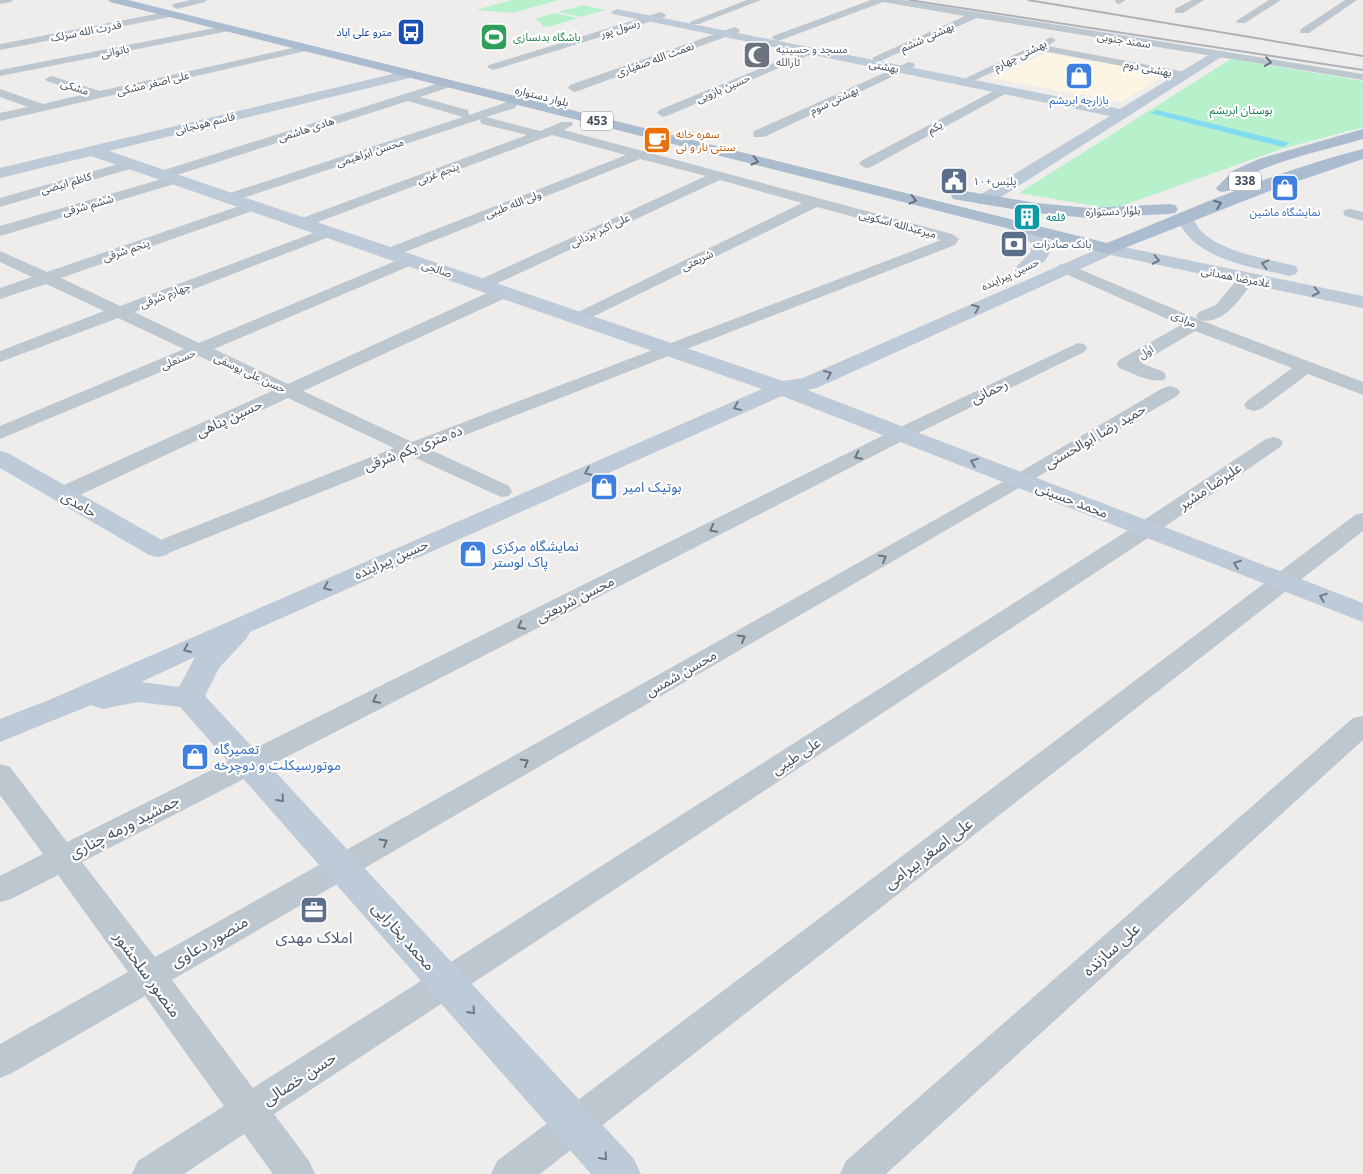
<svg xmlns="http://www.w3.org/2000/svg" width="1363" height="1174" font-family="'Open Sans','Noto Sans Arabic',sans-serif">
  <rect width="100%" height="100%" fill="#efecec"/>
  <path fill="#fdf5e3" d="M1047,53L1166,74L1121,102L992,78Z"/>
  <path fill="#b6f1cc" d="M512,0H559L512,13L476,10Z
    M583,5L605,10L581,17L558,12Z
    M554,13L578,18L548,27L543,26L541,23L535,19Z
    M1231,59L1363,81V127L1281,149L1113,209L1019,193Z"/>
  <path fill="#81dbf1" d="M1157,110L1290,143L1283,147L1150,113Z"/>
  <g fill="none" stroke-linecap="round" stroke-linejoin="round">
    <path fill="#bcc7d0" fill-rule="evenodd" d="M0,0H13L11,2L0,4Z
      M190,0H207L205,2L177,9L172,6L173,4Z
      M747,0H761L699,24H691L690,22Z
      M871,0H903L1363,74V80L977,18L878,62L872,59L874,57L965,16L883,2L781,40L777,41L772,38L773,36Z
      M1115,0H1126L1119,4L1116,3Z
      M1192,0H1204L1183,13H1175V9Z
      M1269,0H1281L1245,23H1237L1236,21Z
      M1345,0H1357L1309,33H1301L1300,31L1301,29Z
      M171,11L175,12V16L0,50V44Z
      M661,12L666,15L665,17L497,69L493,70L487,67L489,65Z
      M230,25L235,28L234,30L0,76V70Z
      M735,27L740,30L739,32L578,91L574,92L568,88L570,85Z
      M1051,37L1056,40L1048,46L1185,72L1191,75L1185,78L1038,50L976,80H968L966,78Z
      M306,45L310,46L311,48L310,50L0,121V113L28,107L0,97V89L43,104L85,94L47,81L45,79L51,76L100,91Z
      M810,48L815,51L814,53L667,116L663,117L657,113L659,110Z
      M909,62L913,63L915,65L913,67L764,137H754L753,134L754,131Z
      M449,80L455,84L453,86L420,97L468,110L469,115L507,102H515L517,105L515,108L486,117L540,131L562,122H572L573,125L564,130L952,234L959,239L955,245L429,449L509,486L512,491L509,496L501,497L411,456L166,554L158,556L150,554L147,549L150,544L394,448L288,398L71,499L63,500L55,499L52,494L55,489L272,391L199,356L0,439V426L184,349L118,318L0,362V351L104,311L46,284L0,299V288L32,277L0,262V251L47,272L248,203H258L260,206L258,209L61,278L120,306L324,229H334L337,232L334,235L134,312L199,343L405,257H417L419,260L417,263L214,349L288,384L498,288H510L512,292L510,296L303,391L412,442L941,240L817,207L580,323L574,322L571,318L574,314L802,203L720,180L483,290L477,289L475,285L477,281L706,176L640,159L395,256H383L381,253L383,250L626,155L552,135L307,226H297L294,223L297,220L527,135L482,124L480,121L481,119L234,201H224L222,198L224,195L463,117L408,101L177,175L183,179L181,182L0,236V226L162,179L156,175L158,172Z
      M1003,86L1009,90L1007,93L871,167L866,168L859,164L861,161Z
      M132,160L139,164L137,167L0,207V198Z
      M1350,209L1363,212V221L1345,216L1343,213L1345,210Z
      M1065,263L1200,320L1363,382V395L1308,374L1261,409L1254,411L1247,409L1244,405L1247,401L1292,368L1195,331L1141,363L1164,372L1166,376L1164,380C1149,383 1133,373 1119,368L1117,364L1119,360L1181,325L1059,271L1057,268L1059,265Z
      M1246,274L1252,276L1254,279C1242,297 1224,326 1199,320L1196,316L1199,312L1216,305L1240,276Z
      M1078,343L1084,344L1087,348L1084,352L908,438L82,862L155,957L1013,476L1163,388L1170,386L1177,388L1180,392L1177,396L172,980L253,1088L1138,524L1266,439L1273,437L1280,439L1283,443L1280,447L1154,534L274,1114L309,1161L315,1174H273L244,1134L184,1174H132L138,1161L224,1106L145,996L12,1073L0,1078V1044L128,972L58,875L11,899L0,902V876L43,854L0,795V764L10,767L67,842L894,430Z
      M1363,513V531L540,1174H491L497,1161L1355,515Z
      M1363,716V740L886,1174H840L846,1161L1353,718Z"/>
    <path fill="#bdcad7" fill-rule="evenodd" d="M617,9L1120,109L1215,51H1225L1226,54L990,204H978L976,200L978,196L1110,116L613,14L611,12Z
      M409,70L416,74L414,77L109,151L783,381L803,378L1109,244L1363,296V308L1111,255L817,388L807,390L1363,603V622L782,396L250,632L246,639L219,668L205,696L634,1159L641,1174H591L180,707L138,702L102,709L91,705L0,742V719L49,700L762,389L91,156L0,178V168ZM195,657L179,687L141,682Z
      M1185,212L1191,213C1194,218 1195,223 1198,227C1216,252 1268,259 1296,266L1298,270L1296,274L1289,276C1249,266 1194,260 1176,217L1179,213Z
      M1022,223L1028,224L1049,241C1049,245 1050,250 1049,254C1045,264 1029,274 1018,271L1016,267L1031,252V243L1013,228L1016,224Z
      M0,451L8,453L167,543L171,549L167,555L158,557L149,555L0,468Z"/>
    <path fill="#aabcce" fill-rule="evenodd" d="M108,0H128L1107,243C1190,209 1275,171 1363,149V159L1272,190L1109,254L110,2Z
      M1363,129V139C1325,150 1286,158 1251,174C1238,180 1233,195 1218,191L1216,188L1234,170L1259,159Z
      M959,190L1036,203L1089,208L1169,204L1175,205L1178,209L1175,213L1169,214L1089,218L1036,213L953,199L951,195L953,191Z"/>
    <path stroke="#aeb2b8" stroke-width="2" d="M909,0L1363,70
      M1028,0L1363,56"/>
  </g>
  <defs><path id="oneway-chevron" d="M-2-3.5L2.5 0L-2 3.5" fill="none" stroke-width="1.6" stroke-linecap="round" stroke-linejoin="round" transform="scale(1.25)"/></defs>
  <g stroke="#68747e">
    <use href="#oneway-chevron" transform="translate(1268 62) rotate(9)"/>
    <use href="#oneway-chevron" transform="translate(858 456) rotate(153)"/>
    <use href="#oneway-chevron" transform="translate(713 529) rotate(153)"/>
    <use href="#oneway-chevron" transform="translate(883 558) rotate(-30)"/>
    <use href="#oneway-chevron" transform="translate(521 626) rotate(153)"/>
    <use href="#oneway-chevron" transform="translate(742 638) rotate(-30)"/>
    <use href="#oneway-chevron" transform="translate(376 700) rotate(153)"/>
    <use href="#oneway-chevron" transform="translate(525 762) rotate(-30)"/>
    <use href="#oneway-chevron" transform="translate(384 842) rotate(-30)"/>
  </g>
  <g stroke="#63707e">
    <use href="#oneway-chevron" transform="translate(755 161) rotate(14)"/>
    <use href="#oneway-chevron" transform="translate(913 200) rotate(14)"/>
    <use href="#oneway-chevron" transform="translate(1218 204) rotate(-21)"/>
  </g>
  <g stroke="#6e7b86">
    <use href="#oneway-chevron" transform="translate(1156 260) rotate(12)"/>
    <use href="#oneway-chevron" transform="translate(1265 264) rotate(-166)"/>
    <use href="#oneway-chevron" transform="translate(1316 292) rotate(12)"/>
    <use href="#oneway-chevron" transform="translate(976 308) rotate(-24)"/>
    <use href="#oneway-chevron" transform="translate(828 374) rotate(-24)"/>
    <use href="#oneway-chevron" transform="translate(737 407) rotate(157)"/>
    <use href="#oneway-chevron" transform="translate(974 462) rotate(-159)"/>
    <use href="#oneway-chevron" transform="translate(588 472) rotate(157)"/>
    <use href="#oneway-chevron" transform="translate(1237 564) rotate(-159)"/>
    <use href="#oneway-chevron" transform="translate(327 587) rotate(156)"/>
    <use href="#oneway-chevron" transform="translate(1323 597) rotate(-159)"/>
    <use href="#oneway-chevron" transform="translate(187 649) rotate(156)"/>
    <use href="#oneway-chevron" transform="translate(281 799) rotate(48)"/>
    <use href="#oneway-chevron" transform="translate(472 1011) rotate(48)"/>
    <use href="#oneway-chevron" transform="translate(604 1157) rotate(48)"/>
  </g>
  <defs>
    <g id="bus-square" transform="scale(1.4375)"><rect x="-9" y="-9" width="18" height="18" rx="4" fill="#1a4fb4" stroke="#fff"/><path d="M-5-6H5V4H4V6H2V4H-2V6H-4V4H-5ZM-3.5-4V0h7V-4ZM-3.5 1.2v1.5H-2V1.2ZM2 1.2v1.5H3.5V1.2Z" fill="#fff"/></g>
    <g id="stadium-square" transform="scale(1.4375)"><rect x="-9" y="-9" width="18" height="18" rx="4" fill="#2e9e5b" stroke="#fff"/><path d="M0-5a6.5 5 0 1 0 0 10a6.5 5 0 1 0 0-10ZM-3.5-1.8h7v3.6h-7Z" fill="#fff"/></g>
    <g id="mosque-square" transform="scale(1.4375)"><rect x="-9" y="-9" width="18" height="18" rx="4" fill="#6b7280" stroke="#fff"/><path d="M3.5-4.9A6 6 0 1 0 3.5 4.9A5 5 0 1 1 3.5-4.9Z" fill="#fff"/></g>
    <g id="shop-square" transform="scale(1.4375)"><rect x="-9" y="-9" width="18" height="18" rx="4" fill="#3f7fe0" stroke="#fff"/><path d="M-5-2.5h2.3a2.7 3.5 0 0 1 5.4 0H5L5.5 6h-11ZM-1.5-2.5h3a1.5 2.3 0 0 0-3 0Z" fill="#fff"/></g>
    <g id="cafe-square" transform="scale(1.4375)"><rect x="-9" y="-9" width="18" height="18" rx="4" fill="#e8710a" stroke="#fff"/><path d="M-5.5-4.5H6V0H3Q3 3.5 0 3.5H-2.5Q-5.5 3.5-5.5 0ZM3-3.2v2h1.7v-2ZM-6 4.5H4V6H-6Z" fill="#fff"/></g>
    <g id="civic-square" transform="scale(1.4375)"><rect x="-9" y="-9" width="18" height="18" rx="4" fill="#5c6f8a" stroke="#fff"/><path d="M-.6-6.5H3V-4.5H.6V-3L4-1V1h2V6H-6V1h2V-1L-.6-3ZM-1.2 2.5V6h2.4V2.5Z" fill="#fff"/></g>
    <g id="building-square" transform="scale(1.4375)"><rect x="-9" y="-9" width="18" height="18" rx="4" fill="#0f9aa8" stroke="#fff"/><path d="M-4-6H4V6H1V3H-1V6H-4ZM-2.5-4.3h1.7v1.8h-1.7ZM.8-4.3h1.7v1.8H.8ZM-2.5-1h1.7V.8h-1.7ZM.8-1h1.7V.8H.8Z" fill="#fff"/></g>
    <g id="bank-square" transform="scale(1.4375)"><rect x="-9" y="-9" width="18" height="18" rx="4" fill="#5c6f8a" stroke="#fff"/><path d="M-6-4H6V4H-6ZM0-2.3a2.3 2.3 0 1 0 0 4.6a2.3 2.3 0 1 0 0-4.6Z" fill="#fff"/></g>
    <g id="office-square" transform="scale(1.4375)"><rect x="-9" y="-9" width="18" height="18" rx="4" fill="#5c6f8a" stroke="#fff"/><path d="M-6-3h4V-5.5h4V-3h4V5H-6ZM-1-4.5V-3h2v-1.5ZM-6 0V1H6V0Z" fill="#fff"/></g>
  </defs>
  <g fill-rule="evenodd">
    <use href="#bus-square" x="411" y="32"/>
    <use href="#stadium-square" x="494" y="37"/>
    <use href="#mosque-square" x="757" y="55"/>
    <use href="#shop-square" x="1079" y="76"/>
    <use href="#cafe-square" x="657" y="140"/>
    <use href="#civic-square" x="954" y="181"/>
    <use href="#shop-square" x="1285" y="188"/>
    <use href="#building-square" x="1027" y="217"/>
    <use href="#bank-square" x="1014" y="244"/>
    <use href="#shop-square" x="604" y="487"/>
    <use href="#shop-square" x="473" y="554"/>
    <use href="#shop-square" x="195" y="757"/>
    <use href="#office-square" x="314" y="910"/>
  </g>
  <g text-anchor="middle" stroke-width="4.5" stroke-linejoin="round" paint-order="stroke">
    <g font-size="11" fill="#44505b" stroke="#fff">
      <text transform="translate(620 28) rotate(-17)" y="4">رسول پور</text>
      <text transform="translate(86 31) rotate(-11)" y="4">قدرت الله سرلک</text>
      <text transform="translate(927 37) rotate(-24)" y="4">بهشتی ششم</text>
      <text transform="translate(1124 40) rotate(9)" y="4">سمند جنوبی</text>
      <text transform="translate(115 51) rotate(-11)" y="4">باتوانی</text>
      <text transform="translate(1020 55) rotate(-26)" y="4">بهشتی چهارم</text>
      <text transform="translate(655 59) rotate(-20)" y="4">نعمت الله صفیاری</text>
      <text transform="translate(884 66) rotate(11)" y="4">بهشتی</text>
      <text transform="translate(1148 68) rotate(11)" y="4">بهشتی دوم</text>
      <text transform="translate(153 83) rotate(-13)" y="4">علی اصغر مشکی</text>
      <text transform="translate(75 87) rotate(18)" y="4">مشکی</text>
      <text transform="translate(723 88) rotate(-23)" y="4">حسین بازویی</text>
      <text transform="translate(542 96) rotate(14)" y="4">بلوار دستواره</text>
      <text transform="translate(834 100) rotate(-25)" y="4">بهشتی سوم</text>
      <text transform="translate(205 123) rotate(-14)" y="4">قاسم هونجانی</text>
      <text transform="translate(935 127) rotate(-28)" y="4">یکم</text>
      <text transform="translate(306 129) rotate(-18)" y="4">هادی هاشمی</text>
      <text transform="translate(370 152) rotate(-18)" y="4">محسن ابراهیمی</text>
      <text transform="translate(438 173) rotate(-20)" y="4">پنجم غربی</text>
      <text transform="translate(66 183) rotate(-16)" y="4">کاظم ابیضی</text>
      <text transform="translate(513 204) rotate(-21)" y="4">ولی الله طیبی</text>
      <text transform="translate(88 205) rotate(-16)" y="4">ششم شرقی</text>
      <text transform="translate(1113 211) rotate(-2)" y="4">بلوار دستواره</text>
      <text transform="translate(898 224) rotate(15)" y="4">میرعبدالله اسکویی</text>
      <text transform="translate(600 230) rotate(-25)" y="4">علی اکبر یزدانی</text>
      <text transform="translate(126 250) rotate(-19)" y="4">پنجم شرقی</text>
      <text transform="translate(697 260) rotate(-26)" y="4">شریعتی</text>
      <text transform="translate(437 269) rotate(19)" y="4">صالحی</text>
      <text transform="translate(1010 274) rotate(-25)" y="4">حسین پیراینده</text>
      <text transform="translate(1236 277) rotate(11)" y="4">غلامرضا همدانی</text>
      <text transform="translate(165 295) rotate(-21)" y="4">چهارم شرقی</text>
      <text transform="translate(1184 319) rotate(23)" y="4">مرادی</text>
      <text transform="translate(1146 352) rotate(-31)" y="4">اول</text>
      <text transform="translate(178 359) rotate(-23)" y="4">حسنعلی</text>
      <text transform="translate(250 373) rotate(25)" y="4">حسن علی یوسفی</text>
    </g>
    <g font-size="11" fill="#164399" stroke="#fff" text-anchor="end">
      <text x="392" y="36">مترو علی آباد</text>
    </g>
    <g font-size="11" fill="#27864d" stroke="#fff" text-anchor="start">
      <text x="513" y="41">باشگاه بدنسازی</text>
    </g>
    <g font-size="11" fill="#5b616d" stroke="#fff" text-anchor="start">
      <text x="776" y="53">مسجد و حسینیه<tspan x="776" dy="13">ثارالله</tspan></text>
    </g>
    <g font-size="11" fill="#366cbe" stroke="#fff">
      <text x="1079" y="104">بازارچه ابریشم</text>
      <text x="1285" y="216">نمایشگاه ماشین</text>
    </g>
    <g font-size="11" fill="#118047" stroke="#fff">
      <text x="1241" y="114">بوستان ابریشم</text>
    </g>
    <g font-size="11" fill="#c56008" stroke="#fff" text-anchor="start">
      <text x="676" y="138">سفره خانه<tspan x="676" dy="13">سنتی نار و نی</tspan></text>
    </g>
    <g font-size="11" fill="#4e5e75" stroke="#fff" text-anchor="start">
      <text x="973" y="185">پلیس+۱۰</text>
      <text x="1033" y="248">بانک صادرات</text>
    </g>
    <g font-size="11" fill="#0d838f" stroke="#fff" text-anchor="start">
      <text x="1046" y="221">قلعه</text>
    </g>
    <g fill="#fff" stroke="#7c848c" stroke-width="1">
      <rect x="581" y="111.5" width="32" height="19" rx="4"/>
      <rect x="1229" y="171.5" width="32" height="19" rx="4"/>
    </g>
    <g font-size="12" font-weight="bold" fill="#44505b">
      <text x="597" y="125">453</text>
      <text x="1245" y="185">338</text>
    </g>
    <g font-size="14" fill="#44505b" stroke="#fff">
      <text transform="translate(989 391) rotate(-26)" y="5">رحمانی</text>
      <text transform="translate(229 418) rotate(-25)" y="5">حسین پناهی</text>
      <text transform="translate(1095 436) rotate(-30)" y="5">حمید رضا ابوالحسنی</text>
      <text transform="translate(413 448) rotate(-21)" y="5">ده متری یکم شرقی</text>
      <text transform="translate(1210 486) rotate(-34)" y="5">علیرضا مشیر</text>
      <text transform="translate(1072 500) rotate(21)" y="5">محمد حسینی</text>
      <text transform="translate(79 504) rotate(30)" y="5">حامدی</text>
      <text transform="translate(391 559) rotate(-24)" y="5">حسین پیراینده</text>
      <text transform="translate(575 599) rotate(-27)" y="5">محسن شریعتی</text>
      <text transform="translate(681 673) rotate(-30)" y="5">محسن شمس</text>
      <text transform="translate(796 756) rotate(-33)" y="5">علی طیبی</text>
    </g>
    <g font-size="14" fill="#366cbe" stroke="#fff" text-anchor="start">
      <text x="623" y="492">بوتیک امیر</text>
      <text x="492" y="551">نمایشگاه مرکزی<tspan x="492" dy="16">پاک لوستر</tspan></text>
      <text x="214" y="754">تعمیرگاه<tspan x="214" dy="16">موتورسیکلت و دوچرخه</tspan></text>
    </g>
    <g font-size="16" fill="#44505b" stroke="#fff">
      <text transform="translate(124 826) rotate(-27)" y="6">جمشید ورمه چناری</text>
      <text transform="translate(928 853) rotate(-37)" y="6">علی اصغر بیرامی</text>
      <text transform="translate(404 936) rotate(48)" y="6">محمد بخارایی</text>
      <text transform="translate(209 941) rotate(-30)" y="6">منصور دعاوی</text>
      <text transform="translate(1111 949) rotate(-42)" y="6">علی سازنده</text>
      <text transform="translate(148 974) rotate(54)" y="6">منصور سلحشور</text>
      <text transform="translate(299 1078) rotate(-33)" y="6">حسن خصالی</text>
    </g>
    <g font-size="16" fill="#4e5e75" stroke="#fff">
      <text x="314" y="943">املاک مهدی</text>
    </g>
  </g>
</svg>
